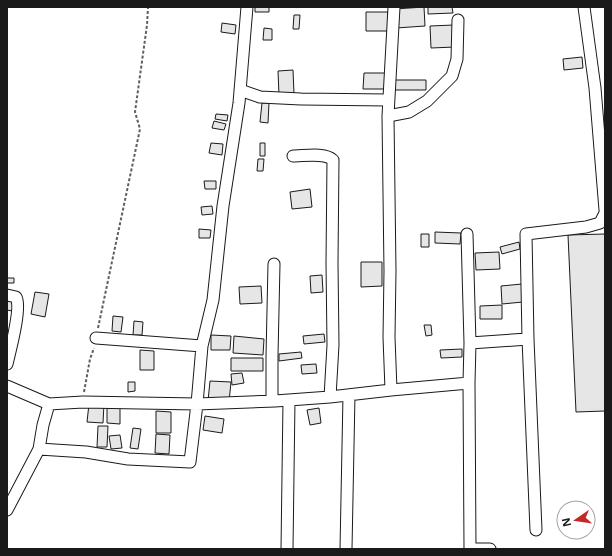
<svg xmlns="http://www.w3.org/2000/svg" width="612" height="556" font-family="'Noto Sans',sans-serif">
  <rect width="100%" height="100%" fill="#fff"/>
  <path fill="#e6e6e6" stroke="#1a1a1a" d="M255,7H269V12H255Z
    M424,7L425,26L396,28L395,9Z
    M428,7H452L453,13L428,14Z
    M366,12H388V31H366Z
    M294,15H300L299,29H293Z
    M222,23L236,25L235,34L221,32Z
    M454,25L455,47L431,48L430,26Z
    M264,28L272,29V40H263Z
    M582,57L583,68L564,70L563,59Z
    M293,70L294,94L279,95L278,71Z
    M364,73H385V89H363Z
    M392,80H426V90H392Z
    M262,103H269L268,123L260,122Z
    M216,114L228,115L227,121L215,119Z
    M214,121L226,124L224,130L212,128Z
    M211,143L223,144L222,155L209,153Z
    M260,143H265V156H260Z
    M258,159H264L263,171H257Z
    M204,181H216V189H205Z
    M310,189L312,207L292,209L290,192Z
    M212,206L213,214L202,215L201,207Z
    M199,229L211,230L210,238H199Z
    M435,232L461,233L460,244L435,243Z
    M421,234H429V247H421Z
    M605,234V411L576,412L568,235Z
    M519,242L520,249L502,254L500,247Z
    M499,252L500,269L476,270L475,253Z
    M361,262H382V286L361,287Z
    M322,275L323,292L311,293L310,276Z
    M7,278H14V283H7Z
    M522,284L523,302L502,304L501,286Z
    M261,286L262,303L240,304L239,287Z
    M35,292L49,294L45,317L31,314Z
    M7,300L14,301L12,311L7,310Z
    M502,305V319H480V306Z
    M113,316L123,317L121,332L112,331Z
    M134,321L143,322L142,335H133Z
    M424,325H431L432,335L426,336Z
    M324,334L325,342L304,344L303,336Z
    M211,335L231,336L230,350H211Z
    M234,336L264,339L263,355L233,353Z
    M462,349V357L441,358L440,350Z
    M140,350L154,351V370H140Z
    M301,352L302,358L279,361V354Z
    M231,358H263V371H231Z
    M316,364L317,373L302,374L301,365Z
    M242,373L244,383L232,385L231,374Z
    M210,381L231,382L229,402L208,401Z
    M128,382H135V391L128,392Z
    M89,404H104L103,423L87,422Z
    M107,406H120V424L107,423Z
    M319,408L321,423L310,425L307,410Z
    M156,411L171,412V433H156Z
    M205,416L224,419L222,433L203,430Z
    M98,426H108L107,447H97Z
    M133,428L141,429L138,449L130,448Z
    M156,434L170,435L169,454L155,453Z
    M120,435L122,448L111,449L109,436Z"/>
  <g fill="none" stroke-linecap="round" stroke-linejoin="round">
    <g stroke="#1a1a1a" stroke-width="13">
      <path id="minor" d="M584,7L595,88L605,210
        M240,90L260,97L301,99L388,100
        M388,116L409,112L427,101L452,76L457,59L458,20
        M293,156C304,156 325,152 333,160L332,263L333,345L330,397
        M467,234L470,343L469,383L470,549
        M7,295L16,297C22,307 10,351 7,364
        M96,338L202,346
        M470,343L528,339
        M7,386L49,404
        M391,390L389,337L390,271L388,116L394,7
        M272,401V356L274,264
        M39,449L86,452L128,459L190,462L197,404L202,346L213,300L223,206L239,103L247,7
        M7,510L39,449L43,425L49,404L83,402L197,404L275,401L330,397L391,390L469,383
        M536,530L528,339L526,234L586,227L600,223L605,213
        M287,549L289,400
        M346,549L349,395
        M476,549H490"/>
    </g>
    <path stroke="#5f5f5f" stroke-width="2" stroke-dasharray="3 2" stroke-linecap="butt" d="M98,328L140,129L135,112L147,25L148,7
      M84,392L90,359L94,348"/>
    <use href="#minor" stroke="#fff" stroke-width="11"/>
  </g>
  <rect width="612" height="556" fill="none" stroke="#1a1a1a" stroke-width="16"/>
  <g transform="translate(576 520) rotate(257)"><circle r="19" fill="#ffffff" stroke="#a3a3a3"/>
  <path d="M0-3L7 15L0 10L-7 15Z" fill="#c62828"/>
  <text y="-6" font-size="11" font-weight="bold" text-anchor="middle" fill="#1a1a1a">N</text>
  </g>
</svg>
